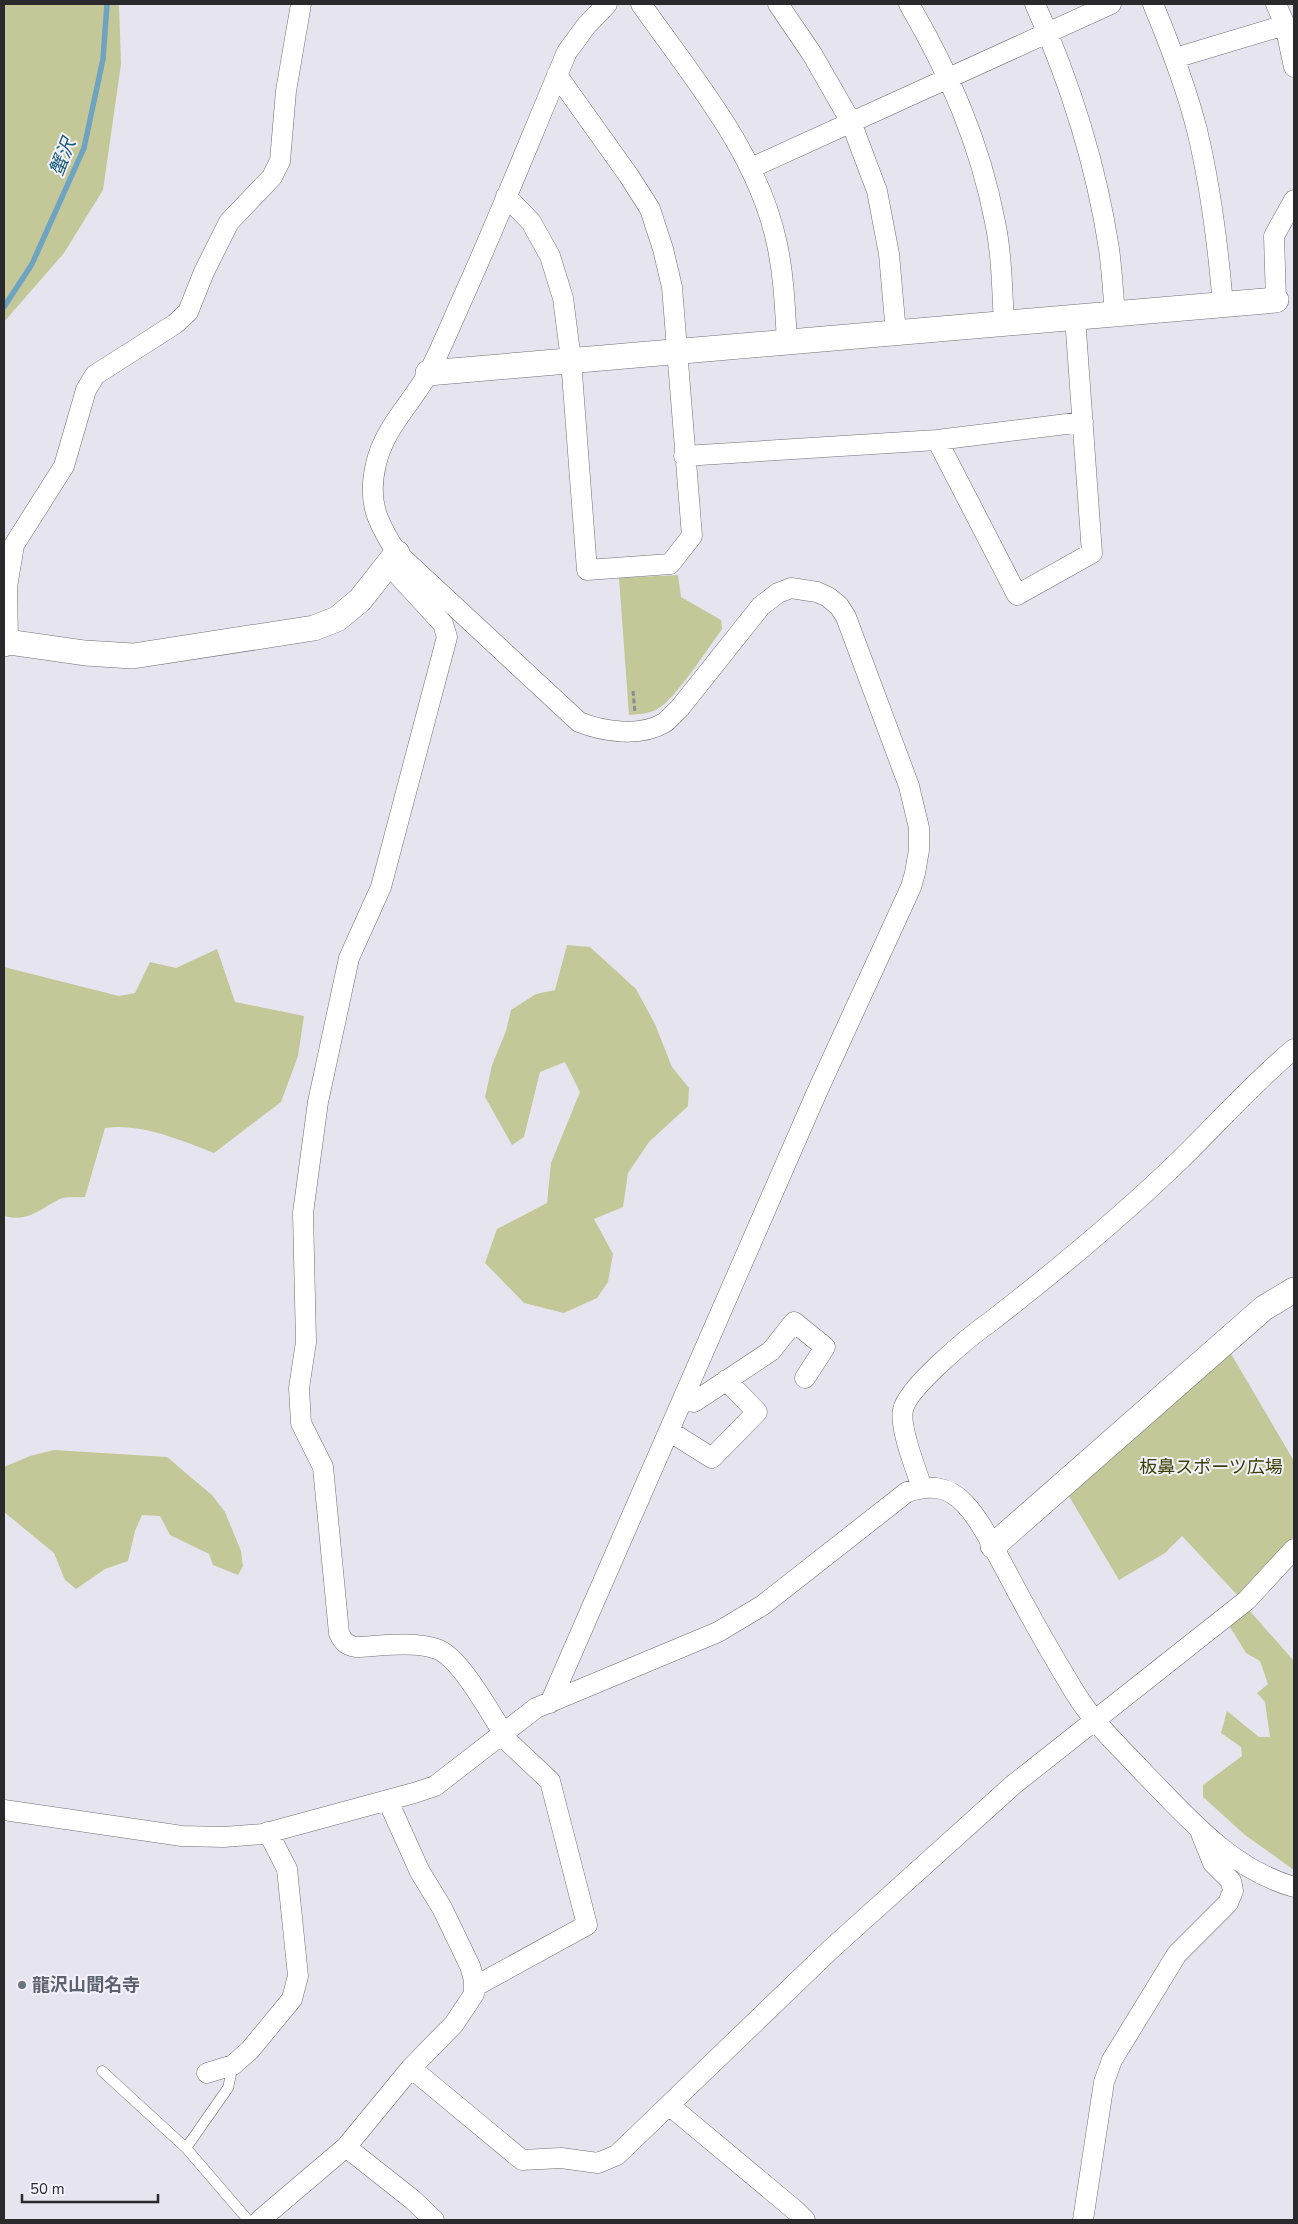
<svg xmlns="http://www.w3.org/2000/svg" width="1298" height="2224" font-family="'Nunito Sans','Noto Sans JP',sans-serif">
  <rect width="100%" height="100%" fill="#e6e5ef"/>
  <path fill="#c4c898" d="M4,4H119L121,64L103,190L64,253L4,322Z
    M678,575L681,597L721,620L722,629C709,647 676,698 659,708C650,714 639,714 629,715L619,578Z
    M567,945L590,947L636,989L655,1024L672,1067L689,1088L688,1106L649,1142L628,1173L623,1207L594,1219L613,1254L608,1282L597,1298L564,1313L524,1303L485,1263L497,1229L547,1203L551,1163L580,1092L565,1062L540,1072L524,1137L512,1145L485,1097L492,1065L506,1031L511,1010L536,994L555,990Z
    M217,949L235,1002L304,1016L298,1056L281,1102L214,1153C180,1140 141,1123 105,1128L85,1197C77,1198 67,1196 60,1199C41,1208 28,1223 4,1216V967L119,996L135,993L150,962L176,968Z
    M1230,1352L1294,1461V1536L1241,1599L1182,1536L1165,1553L1119,1580L1067,1493Z
    M54,1450L167,1457L212,1495L225,1512L241,1551L243,1566L238,1575L213,1565L209,1554L170,1535L160,1516L142,1515L135,1531L128,1561L105,1569L76,1589L65,1580L54,1553L4,1512V1467L30,1456Z
    M1248,1609L1294,1661V1870L1245,1835L1203,1797V1785L1242,1756L1241,1747L1221,1733L1227,1711L1259,1737H1270L1265,1702L1257,1693L1268,1684L1260,1661L1246,1653L1227,1622Z"/>
  <g fill="none" stroke-linecap="round" stroke-linejoin="round">
    <path stroke="#6ea4c1" stroke-width="5.5" d="M4,307L32,264L84,148L103,59L107,4"/>
    <g stroke="#6f6f77" stroke-width="11">
      <path id="service" d="M102,2071L186,2148L248,2220
        M186,2148L228,2088L233,2065"/>
    </g>
    <g stroke="#6f6f77" stroke-width="21">
      <path id="minor" d="M641,4C693,78 758,153 777,244C784,276 785,309 787,342
        M778,4L812,54L851,122L877,191L889,254L896,333
        M909,4C949,73 980,143 995,222C1002,255 1002,290 1004,324
        M1035,4C1070,82 1096,164 1109,249C1112,270 1113,293 1115,314
        M1153,4C1170,45 1186,87 1197,130C1211,188 1218,246 1223,305
        M1276,4L1285,25L1294,67
        M1175,58L1285,25
        M751,168L1111,4
        M506,196L531,222L550,256L563,298L571,360L587,570L670,564L692,536L672,287L663,249L650,209L629,176L557,75
        M1276,300L1274,236L1294,200
        M937,440L1017,595L1092,553L1075,317
        M684,456L937,440L1083,422
        M388,564L443,624L447,637L381,887L349,958L318,1102L303,1213L306,1342L299,1388L301,1423L323,1467L339,1633C343,1642 346,1645 356,1647C381,1646 413,1641 437,1649C460,1657 490,1713 504,1734
        M8,642L7,587L14,545L64,466L86,390L95,375L175,324L188,312L204,272L229,222L272,177L280,161L286,91L301,4
        M683,1400L694,1402L771,1351L794,1322L825,1347L805,1378
        M669,1431L712,1458L757,1412L726,1380
        M922,1487C916,1470 899,1427 903,1410C907,1388 970,1336 990,1322C1056,1271 1120,1218 1180,1160C1218,1123 1253,1083 1294,1049
        M550,1703L817,1092L911,887L915,873L919,850V828L909,786L846,617L839,606L828,597L817,592L791,588L778,593L761,606L679,709C674,713 669,720 664,723C640,737 604,732 579,722L397,553C377,522 367,502 376,464C384,428 412,403 429,372C442,347 453,319 465,293C501,213 533,132 567,52L586,26L607,4
        M4,1810L182,1836L224,1837L263,1834L414,1793L435,1786L536,1708L718,1632L763,1605L907,1492C929,1485 948,1485 965,1504C981,1521 992,1545 1003,1565C1025,1607 1049,1650 1074,1691C1093,1723 1120,1747 1145,1774C1189,1819 1231,1869 1294,1887
        M474,1987L587,1925L550,1781L501,1735
        M411,2068L522,2160L561,2158L598,2163L617,2155L830,1950L1013,1785L1247,1600L1294,1549
        M207,2073L233,2065L250,2050L292,1999L298,1976L287,1869L268,1832
        M669,2105L796,2211L805,2220
        M346,2147L413,2200L434,2220
        M260,2220L346,2147L411,2068L454,2024L474,1994V1980L470,1966L442,1908L420,1872L388,1801
        M1083,2220L1104,2082L1112,2060L1177,1954L1228,1903L1233,1891L1231,1881L1213,1863L1201,1833"/>
    </g>
    <g stroke="#6f6f77" stroke-width="26">
      <path id="tertiary" d="M428,373L1276,300
        M4,644L8,642L85,653L133,656L314,628L337,619L360,600L397,553
        M993,1546L1264,1308L1294,1290"/>
    </g>
    <path stroke="#8d8c93" stroke-width="3" stroke-dasharray="5 2.5" stroke-linecap="butt" d="M633,691L635,713"/>
    <use href="#service" stroke="#fff" stroke-width="10"/>
    <use href="#minor" stroke="#fff" stroke-width="20"/>
    <use href="#tertiary" stroke="#fff" stroke-width="25"/>
  </g>
  <circle fill="#6b7280" stroke="#f3f2fc" stroke-width="2" cx="22" cy="1985" r="5"/>
  <g text-anchor="middle" stroke-width="4" stroke-linejoin="round" paint-order="stroke">
    <g font-size="18" fill="#3d3f00" stroke="#f3f2fc">
      <text x="1211" y="1473">板鼻スポーツ広場</text>
    </g>
    <g font-size="18" font-weight="bold" fill="#5b616d" stroke="#f3f2fc" text-anchor="start">
      <text x="32" y="1991">龍沢山聞名寺</text>
    </g>
    <g font-size="19" font-style="italic" fill="#185b79" stroke="#f3f2fc">
      <text transform="translate(62 157) rotate(-68)" y="7">蟹沢</text>
    </g>
  </g>
  <rect width="1298" height="2224" fill="none" stroke="#2a2a2d" stroke-width="10"/>
  <path d="M22 2194v8h136v-8" fill="none" stroke="#2a2a2d" stroke-width="2.5"/>
  <text x="30" y="2194" font-size="15" fill="#2a2a2d" stroke="#f3f2fc" stroke-width="4" paint-order="stroke">50 m</text>
</svg>
